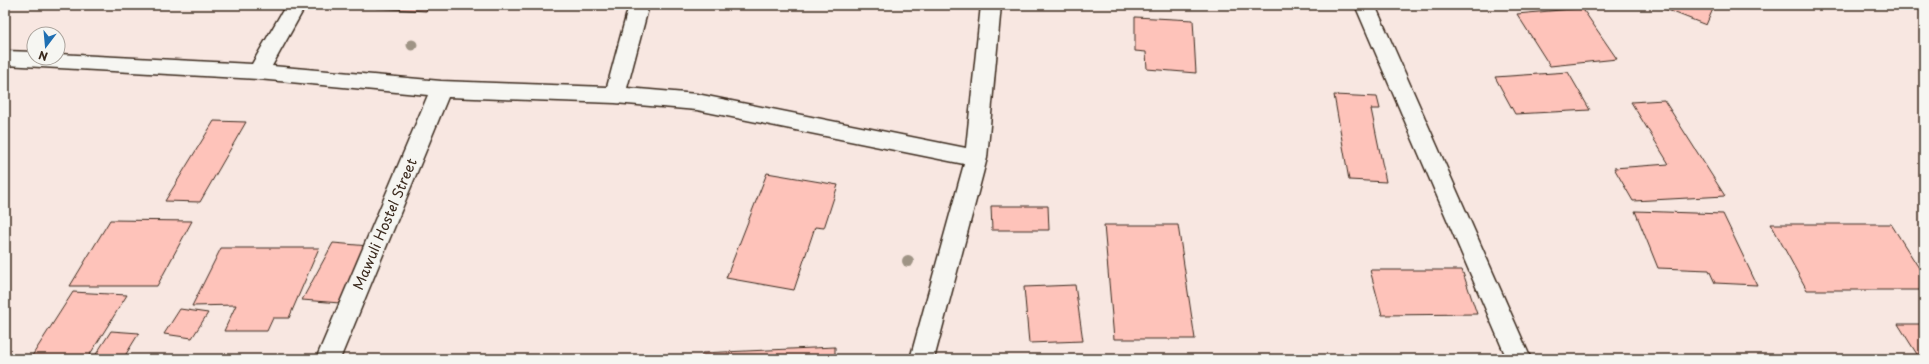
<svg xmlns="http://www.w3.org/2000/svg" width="1929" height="364" font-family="'Playpen Sans',sans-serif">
  <rect width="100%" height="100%" fill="#f8e7e1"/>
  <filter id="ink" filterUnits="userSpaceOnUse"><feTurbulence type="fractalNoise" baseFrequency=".025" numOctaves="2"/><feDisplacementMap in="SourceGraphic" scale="8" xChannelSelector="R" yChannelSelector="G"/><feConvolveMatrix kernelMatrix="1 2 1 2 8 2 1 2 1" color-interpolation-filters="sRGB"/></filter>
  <g filter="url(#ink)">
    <path fill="#fec3ba" stroke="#3b2a1e" d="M378,5H429L426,11L377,8Z
      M1655,5H1704L1713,9L1706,25Z
      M1582,8L1617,59L1550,66L1517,14Z
      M1135,17L1193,20L1196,73L1147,69L1146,52L1135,51Z
      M1568,72L1590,110L1515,114L1495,77Z
      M1334,95L1377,97L1380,109H1371L1386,182L1349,180Z
      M1664,100L1725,196L1633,201L1614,168L1669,164L1631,102Z
      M214,121L246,122L200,202L165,201Z
      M767,173L838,185L824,228L815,227L794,290L726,278Z
      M991,206H1048L1049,230H992Z
      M1635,211L1723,214L1757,285L1715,283L1709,270L1658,268Z
      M110,220L192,221L157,286H70Z
      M1771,224H1891L1924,276V290H1807Z
      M1104,225H1178L1195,339H1114Z
      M333,243L369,246L340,303L302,300Z
      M221,248H319L289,318H273L267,331H224L236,305L192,306Z
      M1370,270H1462L1477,314L1382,315Z
      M1075,285L1083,341L1029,343L1024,287Z
      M73,292L127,295L87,359H30Z
      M180,309L208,313L192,338L164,334Z
      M1898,324H1924V359H1920Z
      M111,331L139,333L123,359H93Z
      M835,347V359H702V353Z"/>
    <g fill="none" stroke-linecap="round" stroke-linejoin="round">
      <g stroke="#3b2a1e" stroke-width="3">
        <path id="minor" d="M286,5H306L272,66L441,81L607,87L629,5H649L627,88L697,94L966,148L981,5H1001L987,158L934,359H910L964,164L697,110L615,103L448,97L340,359H316L428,95L258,79L5,65V51L34,52V58H58V54L252,64Z
          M1355,5H1375L1531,359H1507Z"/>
      </g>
      <use href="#minor" fill="#f6f6f2" fill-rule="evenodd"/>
    </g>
    <g fill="#9f9485">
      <circle cx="412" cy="45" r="5.5"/>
      <circle cx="908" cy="261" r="6"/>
    </g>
  </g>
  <g text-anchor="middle" stroke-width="3.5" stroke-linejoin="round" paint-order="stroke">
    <g font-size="14" fill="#3b2a1e" stroke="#f6f6f2">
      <text transform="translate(385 224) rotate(-67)" y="5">Mawuli Hostel Street</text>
    </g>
  </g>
  <rect width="1929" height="364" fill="none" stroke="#f6f6f2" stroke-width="20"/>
  <rect x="10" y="10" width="1909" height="344" fill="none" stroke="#3b2a1e" stroke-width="1.5" filter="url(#ink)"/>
  <g transform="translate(46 46) rotate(196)"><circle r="19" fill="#f6f6f2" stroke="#aba49d"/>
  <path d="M0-3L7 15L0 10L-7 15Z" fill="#1f6fb2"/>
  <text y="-6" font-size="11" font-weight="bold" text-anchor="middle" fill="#3b2a1e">N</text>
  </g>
</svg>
